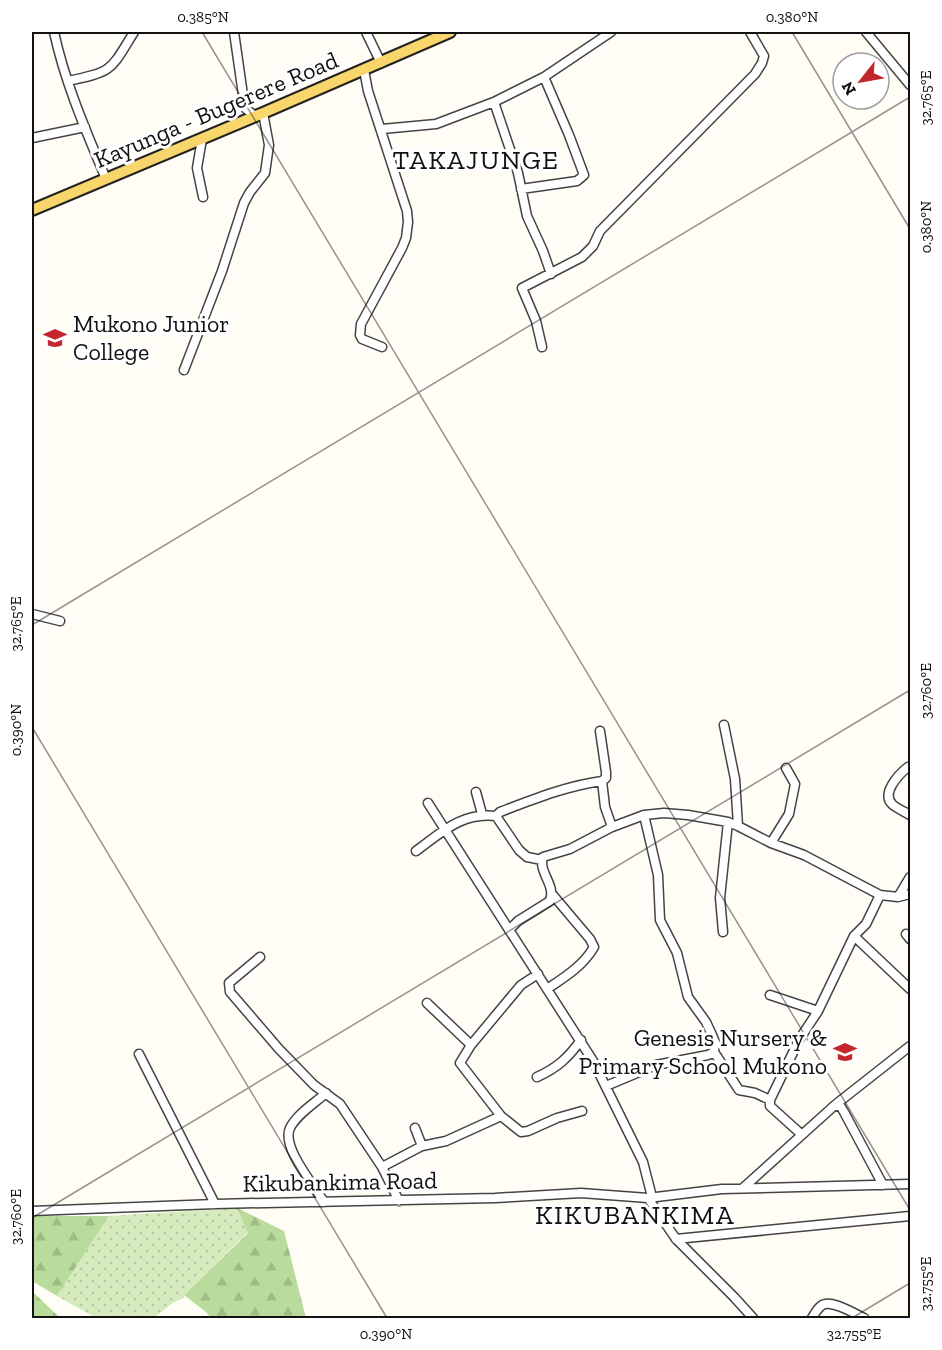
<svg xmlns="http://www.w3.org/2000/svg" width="942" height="1350" font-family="'Zilla Slab',serif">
  <defs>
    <pattern id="green-dots" width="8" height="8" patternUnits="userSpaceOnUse" patternTransform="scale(1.5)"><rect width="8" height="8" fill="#d5ebbd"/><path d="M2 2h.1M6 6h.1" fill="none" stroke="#b6c8a1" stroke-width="1.8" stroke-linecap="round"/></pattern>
    <pattern id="forest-firs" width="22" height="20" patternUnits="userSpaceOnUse" patternTransform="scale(1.5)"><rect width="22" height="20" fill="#b9dc9c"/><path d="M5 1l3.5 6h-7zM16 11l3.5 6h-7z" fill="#9ebc85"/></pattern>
  </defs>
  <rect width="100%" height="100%" fill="#fffdf5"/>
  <path fill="url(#green-dots)" d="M237,1208L248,1232L184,1295L185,1297L171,1304L154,1318H96L57,1296L109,1216Z"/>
  <path fill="url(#forest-firs)" d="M237,1208L284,1231L306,1318H211L206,1312L184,1295L248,1233Z
    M32,1216H109L57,1296L32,1281Z
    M33,1292L60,1318H32Z"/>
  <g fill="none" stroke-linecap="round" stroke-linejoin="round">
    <g stroke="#444" stroke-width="11">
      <path id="minor" d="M54,32C65,83 86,131 106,179
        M234,32L244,102L246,109L255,116
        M366,32L381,63
        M866,32L910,85
        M364,70L368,91L407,211L408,222L406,238L402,248L361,324L360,335L362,339L382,347
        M68,81C114,71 110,71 134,32
        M494,102L518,173L527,216L543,251L551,274
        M382,129L436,124L494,102L544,77L611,32
        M32,138L85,127
        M202,139L197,168L203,197
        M521,189L577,181L584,175L569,135L544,77
        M542,347L536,321L522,288L582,257L593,246L600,231L755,74L762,63L764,56L750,32
        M184,370L222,271L244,203L250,192L265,173L269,145L263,113
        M32,614L60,621
        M724,725L735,779L738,826
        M600,731L606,772V778L602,781L605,807L612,827
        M908,767C899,774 880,794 893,805C898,809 905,812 910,815
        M476,792L482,814
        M428,803L593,1061L643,1162L652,1197
        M644,815L658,875L660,920L677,953L688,997L706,1022L712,1035L715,1042L714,1052
        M496,816L519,850L527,857L542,860
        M771,843L789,814L795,784L786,768
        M416,851C442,832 462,812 496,816L500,812C534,799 566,786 602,781
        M898,897L910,877
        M509,930L518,921L550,901C556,884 538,873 543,857L570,849L612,827L644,815L664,813L688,815L728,822L738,826L771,843L804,855L880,895L898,897L910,894
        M723,932L720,898L728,822
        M906,934L910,939
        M854,936L910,989
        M260,957L229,983L230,992L279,1049L314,1085L340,1104L382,1167L399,1201
        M538,974L521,985L471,1045L460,1063L501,1116L521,1132L528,1131L557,1118L582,1111
        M547,989C565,977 583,966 594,947L590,939L552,894
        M770,995L818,1011
        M427,1003L471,1045
        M139,1054L215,1204
        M537,1077C557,1068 568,1058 581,1040
        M606,1086L656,1065L708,1055L714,1052L739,1090L755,1093L770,1100
        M835,1105L910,1046
        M415,1128L422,1146
        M801,1134L770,1106V1100L799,1040L818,1011L854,936L866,924L880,895
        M382,1167L422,1146L446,1141L501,1116
        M743,1188L835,1105L841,1107L844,1112L883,1185
        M648,1198L676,1239L734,1297L753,1318
        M324,1202C314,1185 281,1147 290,1128C297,1114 315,1103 326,1093
        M32,1211L215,1204L495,1198L581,1193L648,1198L722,1189L910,1184
        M676,1239L910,1216
        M812,1318C814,1315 817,1309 821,1306C830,1298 855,1314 864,1318"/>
    </g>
    <g stroke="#222" stroke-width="14">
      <path id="major" d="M32,210L263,113L450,32"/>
    </g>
    <use href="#minor" stroke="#fff" stroke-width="8"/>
    <use href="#major" stroke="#f9d66b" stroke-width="10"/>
  </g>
  <path fill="none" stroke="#111" stroke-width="1.5" stroke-opacity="0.45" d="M32,32H33M202,32L910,1210M792,32L910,229M32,625L910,97M32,727L387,1318M32,1218L910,690M852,1318L910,1283"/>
  <defs>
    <g id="school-bare" transform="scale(1.8)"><path d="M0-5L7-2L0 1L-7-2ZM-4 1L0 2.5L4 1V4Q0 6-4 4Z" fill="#c4262e" stroke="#fff" stroke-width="2.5" paint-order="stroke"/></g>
  </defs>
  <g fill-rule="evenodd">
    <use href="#school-bare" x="55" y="338"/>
    <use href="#school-bare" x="845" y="1052"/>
  </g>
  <g text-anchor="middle" stroke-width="6" stroke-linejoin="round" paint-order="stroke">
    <g font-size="24" fill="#111" stroke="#fff">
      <text transform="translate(216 110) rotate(-23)" y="8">Kayunga - Bugerere Road</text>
      <text transform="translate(340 1182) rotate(-1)" y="8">Kikubankima Road</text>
    </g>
    <g font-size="24" fill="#111" stroke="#fff" text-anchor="start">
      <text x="73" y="332">Mukono Junior<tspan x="73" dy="28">College</tspan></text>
      <text x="827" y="1046" text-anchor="end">Genesis Nursery &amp;<tspan x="827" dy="28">Primary School Mukono</tspan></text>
    </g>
    <g font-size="27" letter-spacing="1.5" fill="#111" stroke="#fff">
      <text x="476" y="169">TAKAJUNGE</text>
      <text x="635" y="1224">KIKUBANKIMA</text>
    </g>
  </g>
  <rect width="942" height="1350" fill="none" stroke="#ffffff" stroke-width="66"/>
  <g transform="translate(861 81) rotate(239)"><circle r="28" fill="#ffffff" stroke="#a0a0a0" stroke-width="1.5"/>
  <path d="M0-4.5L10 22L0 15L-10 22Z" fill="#c4262e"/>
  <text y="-9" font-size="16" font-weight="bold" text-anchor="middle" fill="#111111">N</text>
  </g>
  <rect x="33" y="33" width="876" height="1284" fill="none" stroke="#111" stroke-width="2"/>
  <g font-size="15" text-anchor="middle" fill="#111">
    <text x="203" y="22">0.385°N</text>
    <text x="792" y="22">0.380°N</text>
    <text transform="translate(926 98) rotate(-90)" y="5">32.765°E</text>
    <text transform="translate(926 227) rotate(-90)" y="5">0.380°N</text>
    <text transform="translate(16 624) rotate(-90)" y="5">32.765°E</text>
    <text transform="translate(926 691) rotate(-90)" y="5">32.760°E</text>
    <text transform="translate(16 730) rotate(-90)" y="5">0.390°N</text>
    <text transform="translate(16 1217) rotate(-90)" y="5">32.760°E</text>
    <text transform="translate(926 1284) rotate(-90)" y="5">32.755°E</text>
    <text x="386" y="1339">0.390°N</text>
    <text x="854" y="1339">32.755°E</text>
  </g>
</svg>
